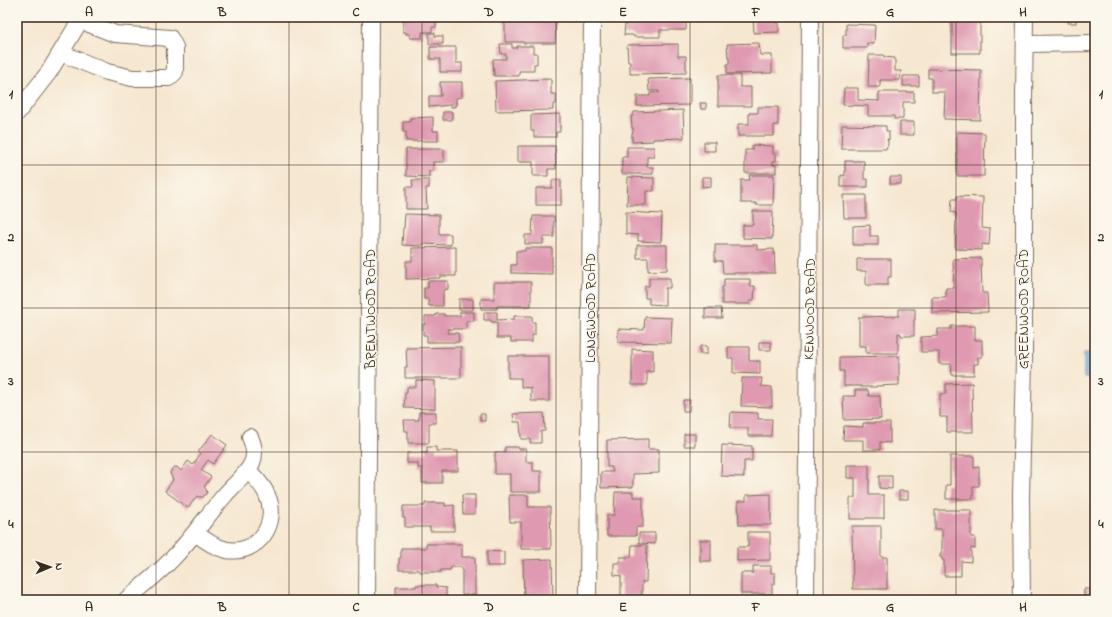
<svg xmlns="http://www.w3.org/2000/svg" width="1112" height="617" font-family="'Indie Flower',sans-serif">
  <rect width="100%" height="100%" fill="#fbf7ec"/>
  <filter id="ink" filterUnits="userSpaceOnUse"><feTurbulence type="fractalNoise" baseFrequency=".025" numOctaves="2"/><feDisplacementMap in="SourceGraphic" scale="8" xChannelSelector="R" yChannelSelector="G"/><feConvolveMatrix kernelMatrix="1 2 1 2 8 2 1 2 1" color-interpolation-filters="sRGB"/></filter>
  <filter id="wash" filterUnits="userSpaceOnUse"><feTurbulence type="fractalNoise" baseFrequency=".012" numOctaves="4" result="noise"/><feDisplacementMap in="SourceGraphic" scale="16" xChannelSelector="R" yChannelSelector="G"/><feGaussianBlur stdDeviation="0.9" result="paint"/><feColorMatrix in="noise" values="0 0 0 0 0 0 0 0 0 0 0 0 0 0 0 0 0 1.4 0 .05"/><feComposite in="paint" operator="in"/></filter>
  <g filter="url(#wash)">
    <rect width="100%" height="100%" fill="#f6e7d0"/>
    <path fill="#76b3e8" stroke="#586e83" d="M1084,353H1095L1094,378H1084Z"/>
    <g id="blocks">
      <path fill="#df99b0" d="M403,17H436V27H432V32H422V38H410V34H406V32H403Z
        M503,17H558V19H556L555,43H523V42H505V24L503,23Z
        M627,17H686V30H660V37H634L633,35H624L625,24H627Z
        M753,17H776V23H779V32L754,33Z
        M952,17H979L982,19L981,23L980,25V53H952Z
        M1068,17H1076V23H1068Z
        M846,24L875,25L874,44L867,43V48H843V35H846Z
        M429,33H435V36H443V44H429Z
        M759,43L760,55H772V73L727,74V64H729V58H728L727,44Z
        M500,44H512V48H517V46H533V53H537V64H534V71H519V76H494L493,59H506V54H501Z
        M678,44V56H686V73L630,74V62H628L627,45Z
        M430,47H456V63H462V72H440V59H430Z
        M869,55H884V57L895,58V71H901L900,80H880V87H868Z
        M928,69L981,70L980,120L944,119L945,92H932V78H928Z
        M718,75H740V87H751V106H718Z
        M903,76H919V86H903Z
        M690,78V105L637,106V96H650V93H659V91H649L648,79Z
        M551,79V94H556V104H553V110L496,111L495,81Z
        M440,82H462V97L456,98V106H454V107H451V105L429,107V96H441Z
        M844,88H858V100L879,101V92H914V102H903V119H894V116H868V106L843,105Z
        M700,103H706V109H701Z
        M758,107H778V125H774V136H738V124H749V113H758Z
        M683,110L684,138L653,139V141L632,142V133L633,132V128H632L631,116H633L634,112Z
        M443,112H452V120H443Z
        M560,114V132H556V137H534V131H531V115Z
        M433,117V131H438V141H406V132H403V122H410V118Z
        M900,122H914V135H900Z
        M842,125L886,126V131H889V140L887,139L888,142V145L887,146L886,149H841Z
        M957,132L985,133L984,176H957Z
        M704,142H715V151H704Z
        M752,145L773,146V154H776V161H773V165H776V173H745V150H752Z
        M518,146H555L556,169H548V176H533V162H518Z
        M627,147H654V157H647V167H653V174H622V157H627Z
        M406,149H444V162H433V171H429V177L406,176Z
        M845,161H864V179H868V187H841V175L845,176Z
        M749,175H774L773,205H756V203H741V180H750Z
        M628,177L654,178V191H646V205H627Z
        M702,177H711V186L702,187Z
        M890,177H901V184H890Z
        M412,180H429V188H426L427,209H406V187H413Z
        M552,180H561V205H536V188H552Z
        M843,195H866V218H844Z
        M957,196L983,197L982,228L990,229L989,245L982,244V250L955,249L956,213L951,212L952,199H957Z
        M753,211H773L772,239L743,238V225H753Z
        M626,212L662,214L661,242L638,241V235L626,234Z
        M405,214L439,215V234H451V245L422,244V246L402,245L403,228H404Z
        M533,216H554V237H543V244H525V235H532Z
        M870,225V236H878V245H853V226Z
        M637,245H667V270L648,271V258H637Z
        M715,245H757V250L774,249L775,273H723L722,261H715Z
        M456,247V276H440V278L406,279V261H412V248Z
        M525,248H552V274L511,273V265H516V251H525Z
        M981,258L982,293H987L988,312L932,313V297H946V288H954L953,259Z
        M857,259H891V277H888V285H866V271H857Z
        M649,278H670V288H665V305L649,304V298H645V286H649Z
        M724,279H750V286H755L754,300H750L751,304H722V287H724Z
        M428,281H448V289L443,290V306H429L428,299H424V288H428Z
        M494,282H531V306H497V309H481V299H494Z
        M459,299H473V310H459Z
        M705,308H721L722,318H705Z
        M899,309H915V320H914V336H901V334L898,333V353H866V346H859V317L899,316Z
        M460,312H474V321H466V329H448V333H458L459,342H427V335H423V324H425V316H436V314H444V316H460Z
        M484,312H497V320L514,319V316H532V322H535V335H532V342H511V338H497V322H491V320H484Z
        M645,317L672,318L671,343L618,342V329L644,330Z
        M951,326H975V340H982V357H978V364H974V375H952L951,364H939V352H921V337L938,336V329H951Z
        M759,342H771V350H759Z
        M700,346H707V354H700Z
        M461,347V378H405V367H407L406,348Z
        M728,347H749V361H760V374L733,373V358H728Z
        M632,349L653,350V372L647,371V385H632Z
        M508,356H549V401H531V388L521,387V378H508Z
        M899,356V385L876,386V387H861V386H844V371H840V357Z
        M742,378H762L761,386L772,387V407L741,406Z
        M416,380L435,381V409L404,408L405,393H407V387H416Z
        M972,383L973,432H947V417H940V394H946V384Z
        M855,390H868L869,396H880L881,419L844,420L843,396H855Z
        M683,400H690L689,411H683Z
        M419,412H436V423H429V443H408V431H405L404,420H419Z
        M731,412L758,413V419H772L771,436H748V428H730Z
        M544,413L545,431H541V443H530V439H521L520,422H514L513,414Z
        M480,414H485V421H480Z
        M863,423H890V443L880,442V450H863V440H843L844,426L863,427Z
        M212,434L227,445L213,464L208,460L201,470L211,477L204,487L206,489L207,493L203,497H199L197,496L188,508L165,491L173,480L170,473L172,469L175,467H177L181,471L188,461L193,465L200,454L198,452Z
        M684,434H695V446H684Z
        M648,439V449H659V473L633,474V487L601,488V472H613V470H612V467H607V440Z
        M722,445L752,446V461H744V477L721,476Z
        M427,447H436V451H458V471H442V483H422V468H418V463H407V453H427Z
        M505,447H518L519,449H526V462H533V471H541V492H510V474H495V452H505Z
        M950,456H974V468L979,467V486H973V499H946V485H950Z
        M847,465H869V495H884V518H866L865,519H850V498H855V478H847Z
        M879,476H892V489L879,488Z
        M899,491H908V499H899Z
        M615,492H633V497H643V527H636V536H607V515H614Z
        M771,494V525H739L738,501H746V495Z
        M462,495H475V514H463Z
        M509,495H528V507H550L551,549H521V522H510Z
        M425,503H445V506L454,505V531H430V527H405V518H403V506H425Z
        M935,510H971V537H975V549L971,548V562L961,561V576H944V560H942V558L940,557V554L942,551V529H935Z
        M852,526H881V557H887V589H853Z
        M748,532H770V560L737,561V547H748Z
        M639,533H655V544L639,543Z
        M700,540H711V561H700Z
        M426,544H462V557H475V595H462V567H451L450,570H441V572H420V570H399V558H401V548H426Z
        M632,545H647L646,582H642V598H621V576L614,575V563H620V557H631Z
        M487,551L504,552V566H487Z
        M552,559L553,600H524L523,560Z
        M753,566H771V573H775V584H772V594H741V573H753Z
        M416,585H436V587L446,588V600H396V587H416Z
        M1084,589H1095V600H1084Z"/>
    </g>
  </g>
  <g filter="url(#ink)">
    <use href="#blocks" fill-opacity="0" stroke="#7c6c5c" stroke-width="1"/>
    <g fill="none" stroke-linecap="round" stroke-linejoin="round">
      <g stroke="#7c6c5c" stroke-width="18">
        <path id="street" d="M1025,44L1095,43
          M61,53L107,72L124,76L132,78H169L175,72V47L170,38L115,34L87,23L79,17
          M17,113L49,72L81,19
          M195,532C205,541 214,547 227,550C258,555 280,523 267,495C263,485 255,478 248,470
          M126,600C142,586 159,573 174,557C192,538 207,516 224,496C233,485 246,476 252,463C256,454 254,446 250,437
          M367,600L371,17
          M588,600L592,17
          M806,600L810,17
          M1022,600L1021,497L1024,358V98L1025,17"/>
      </g>
      <use href="#street" stroke="#fff" stroke-width="16"/>
    </g>
  </g>
  <path fill="none" stroke="#3b2a1e" stroke-width="1" stroke-opacity="0.55" d="M156,17V600M289,17V600M422,17V600M556,17V600M690,17V600M823,17V600M956,17V600M17,165H1095M17,308H1095M17,452H1095"/>
  <g text-anchor="middle" stroke-width="3" stroke-linejoin="round" paint-order="stroke">
    <g font-size="14" fill="#3b2a1e" stroke="#fbf7ec">
      <text transform="translate(590 308) rotate(-90)" y="5">LONGWOOD ROAD</text>
      <text transform="translate(370 309) rotate(-90)" y="5">BRENTWOOD ROAD</text>
      <text transform="translate(809 309) rotate(-89)" y="5">KENWOOD ROAD</text>
      <text transform="translate(1023 309) rotate(-90)" y="5">GREENWOOD ROAD</text>
    </g>
  </g>
  <rect width="1112" height="617" fill="none" stroke="#fbf7ec" stroke-width="44"/>
  <g transform="translate(50 567) rotate(88)" stroke="#fbf7ec" stroke-width="3" paint-order="stroke">
  <path d="M0-3L7 15L0 10L-7 15Z" fill="#3b2a1e"/>
  <text y="-6" font-size="11" font-weight="bold" text-anchor="middle" fill="#3b2a1e">N</text>
  </g>
  <rect x="22" y="22" width="1068" height="573" fill="none" stroke="#3b2a1e" stroke-width="1.5"/>
  <g font-size="13" text-anchor="middle" font-weight="bold" fill="#3b2a1e">
    <text x="89" y="16">A</text>
    <text x="222" y="16">B</text>
    <text x="356" y="16">C</text>
    <text x="489" y="16">D</text>
    <text x="623" y="16">E</text>
    <text x="756" y="16">F</text>
    <text x="890" y="16">G</text>
    <text x="1023" y="16">H</text>
    <text x="11" y="98">1</text>
    <text x="1101" y="98">1</text>
    <text x="11" y="241">2</text>
    <text x="1101" y="241">2</text>
    <text x="11" y="385">3</text>
    <text x="1101" y="385">3</text>
    <text x="11" y="528">4</text>
    <text x="1101" y="528">4</text>
    <text x="89" y="611">A</text>
    <text x="222" y="611">B</text>
    <text x="356" y="611">C</text>
    <text x="489" y="611">D</text>
    <text x="623" y="611">E</text>
    <text x="756" y="611">F</text>
    <text x="890" y="611">G</text>
    <text x="1023" y="611">H</text>
  </g>
</svg>
